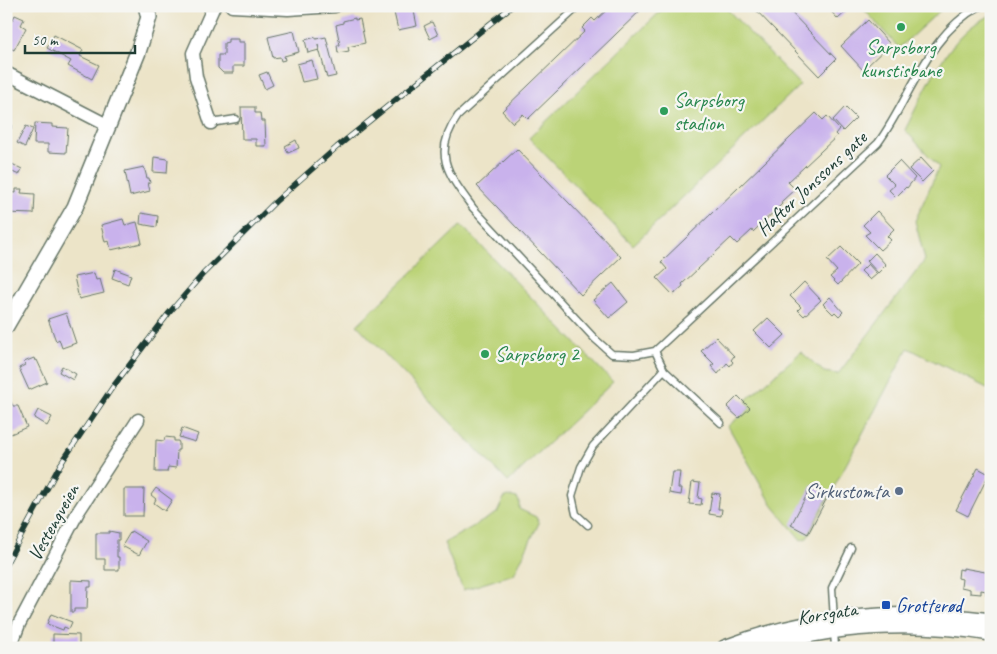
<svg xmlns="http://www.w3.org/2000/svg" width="997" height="654" font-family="Caveat,sans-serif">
  <rect width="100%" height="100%" fill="#f6f6f2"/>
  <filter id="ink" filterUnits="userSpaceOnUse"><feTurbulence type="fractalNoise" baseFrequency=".02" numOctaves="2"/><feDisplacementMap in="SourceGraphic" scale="10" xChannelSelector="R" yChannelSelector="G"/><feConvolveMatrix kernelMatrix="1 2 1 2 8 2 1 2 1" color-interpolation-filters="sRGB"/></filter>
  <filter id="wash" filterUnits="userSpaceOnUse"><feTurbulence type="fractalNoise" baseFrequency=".0096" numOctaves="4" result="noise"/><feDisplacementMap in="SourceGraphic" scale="20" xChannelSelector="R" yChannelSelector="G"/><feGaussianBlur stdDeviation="1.12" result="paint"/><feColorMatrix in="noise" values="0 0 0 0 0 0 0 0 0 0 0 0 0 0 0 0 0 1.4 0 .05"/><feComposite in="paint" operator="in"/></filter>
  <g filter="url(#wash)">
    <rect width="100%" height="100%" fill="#ece4c8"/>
    <path fill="#bbd377" stroke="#6d8856" d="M666,6H724L800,85L633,245L529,138Z
      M861,6H945L899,48Z
      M991,15V390L908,348L807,538L801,540L773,506L728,426L750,408L746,400L801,352L824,372L838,374L925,260L915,221L939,167L905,130C925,91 948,33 991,15Z
      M461,225L613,382L508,482L357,325Z
      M508,496L517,498L519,501V509L536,517L539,523L514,574L463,590L444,543L497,513L504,498Z"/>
    <g id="blocks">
      <path fill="#c9b2ec" d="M396,6H413L417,26L398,30L393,8Z
        M611,6H645L528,119L523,114L513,123L502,111L585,31L582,28L592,18L595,21Z
        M752,6H785L836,59L819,76Z
        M826,6H848L850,8L838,19Z
        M15,15L24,19L21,25L26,28L14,50L6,46V18L12,21Z
        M355,18V20L360,19L365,43L348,47L349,51L338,53L337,45H340L336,25L343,23V21Z
        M868,20L890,44L863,70L841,46Z
        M432,22L438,35L430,39L424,26Z
        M294,31L299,52L284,56L285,60L281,61L280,57L273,58L268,37Z
        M54,35L83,50L80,56L99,65L92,79L68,66L71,61L47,48Z
        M316,37V39L326,37L336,76L327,78L318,45L319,50L308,53L305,40Z
        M228,39H238V42H244V66H233V73H223L218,68V55H224V43L228,42Z
        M312,60L317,79L302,82L297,64Z
        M267,72L273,85L265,89L259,75Z
        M241,107H255V113H260L261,121H265L266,146H256V139H242Z
        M845,107L856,118L843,131L833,120Z
        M6,108H12L11,129H6Z
        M816,113L823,120L827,116L839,129L835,134L837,136L788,182L795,189L781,202L782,204L753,232L752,230L737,244L731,238L682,284L683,286L673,295L657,278L667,269L661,262Z
        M35,123L52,124V127L68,128L66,153L48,152V144H34Z
        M26,126L33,129L25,147L17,143Z
        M296,140L299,148L288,153L285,146Z
        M517,149L621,257L581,295L477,186Z
        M154,157L168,159L167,173L153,172Z
        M921,158L933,171L922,182L909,169Z
        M899,161L915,178L907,188L906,187L896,197L889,190L895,185L885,175Z
        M8,162L22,169L19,175L6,169Z
        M144,167L147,178H149L150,183H148L150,191L130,196L125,171Z
        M16,189H22L21,193L35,194L34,214L6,213V192L16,193Z
        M877,211L894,229L887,236L891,240L880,250L865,235L870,232L863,225Z
        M141,213L158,216L157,227L140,224Z
        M123,219L125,225L137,222L142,243L111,250L109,241L105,242L101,225Z
        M841,247L858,264L838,285L830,277L837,271L827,260Z
        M875,253L886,265L878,273L867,261Z
        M868,264L877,274L870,280L861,271Z
        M115,269L131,275L128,284L112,278Z
        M94,273L96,280L100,279L104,293L79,299L74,277Z
        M804,282L821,300L804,316L798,310L801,307L790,296Z
        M613,283L628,302L609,318L593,300Z
        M830,297L843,312L839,316L835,312L833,314L823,304Z
        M66,313L76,343L62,348L59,339L56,341L48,319Z
        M768,318L785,335L771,348L754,331Z
        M716,337L734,356L731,360L733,362L730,366L727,363L718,374L711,366L714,364L701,351Z
        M34,358L35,361L37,360L47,382L29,390L19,368L25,365L24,362Z
        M62,366L76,374L73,380L59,372Z
        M738,396L750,408L739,418L727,407Z
        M11,402L13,406H18L27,427L6,436V404Z
        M38,410L52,417L47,426L34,418Z
        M182,428L198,434L195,442L179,437Z
        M165,437L174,438V441H178L179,443V450H177L176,468L168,467L167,472H155L156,440L164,441Z
        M978,468L989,474L968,516L956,510Z
        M672,472H680L678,488H682L681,495L669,493Z
        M692,482L700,483L698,498L702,499L701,505L689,504Z
        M812,485L829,494L808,534L791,525Z
        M156,488L172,500L165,511L154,503L156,499L151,495Z
        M124,489H144L143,516H124Z
        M712,493L720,494L718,509H722L721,516L709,514Z
        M109,531L119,533V540H117V557H119V570H105V559H96V533H109Z
        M131,531L147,541L139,555L122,546Z
        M963,568L991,573V595H986V591L981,590V594L970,593V589L961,587L962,579L958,578L959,569L963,570Z
        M71,580L91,581V587H88L87,609H74V612H71Z
        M51,614L72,622L69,629L64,627L63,630L47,624Z
        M53,634L79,635V648H53Z"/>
    </g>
  </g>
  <g filter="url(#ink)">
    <use href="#blocks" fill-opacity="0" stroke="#677768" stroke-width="1"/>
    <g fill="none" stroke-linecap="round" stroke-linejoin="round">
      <g stroke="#677768" stroke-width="9">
        <path id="service" d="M579,6L458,116C431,154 449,175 473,208L595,339L612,354L634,355L655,351
          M211,123L236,119
          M664,370L655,351L878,143C911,98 927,34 980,6
          M588,525L576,514L572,496L581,467L593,446L664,370L721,423
          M834,620L832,588L851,548
          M834,630L835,648"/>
      </g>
      <g stroke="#677768" stroke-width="15">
        <path id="minor" d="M232,6L288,9L335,6
          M6,73L109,126
          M211,123L196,77L193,53L214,6
          M10,648L19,624L78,512L138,420"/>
      </g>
      <g stroke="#677768" stroke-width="18">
        <path id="tertiary" d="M6,326L75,207L138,52L149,17L146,6
          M725,648C813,614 899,610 991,621
          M761,648C833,623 916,621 991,633"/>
      </g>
      <use href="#service" stroke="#fff" stroke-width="6"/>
      <use href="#minor" stroke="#fff" stroke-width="12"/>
      <use href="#tertiary" stroke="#fff" stroke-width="15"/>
      <g stroke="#1f3d34" stroke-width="5.5">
        <path id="rail" d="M6,564L60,465L112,388L169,313L203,274L275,202L337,147L512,6"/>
      </g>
      <use href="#rail" stroke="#f6f6f2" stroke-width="4" stroke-dasharray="11" stroke-linecap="butt"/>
    </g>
  </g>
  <g fill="#2e9e5b" stroke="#f6f6f2" stroke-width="2">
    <circle cx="901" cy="27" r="5"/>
    <circle cx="664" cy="111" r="5"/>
    <circle cx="485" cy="354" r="5"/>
  </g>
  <circle fill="#5c6f8a" stroke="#f6f6f2" stroke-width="2" cx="899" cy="491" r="5"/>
  <rect fill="#1a4fb4" stroke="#f6f6f2" stroke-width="2" x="881" y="600" width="10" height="10" rx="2.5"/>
  <g text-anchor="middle" stroke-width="4.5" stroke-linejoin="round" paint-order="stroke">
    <g font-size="20" fill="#27864d" stroke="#f6f6f2" text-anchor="start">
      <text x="901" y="54" text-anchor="middle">Sarpsborg<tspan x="901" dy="23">kunstisbane</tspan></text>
      <text x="674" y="107">Sarpsborg<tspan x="674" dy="23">stadion</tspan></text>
      <text x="495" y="361">Sarpsborg 2</text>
    </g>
    <g font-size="20" fill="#1f3d34" stroke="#f6f6f2">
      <text transform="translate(811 183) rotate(-43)" y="7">Haftor Jonssons gate</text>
      <text transform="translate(53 522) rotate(-61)" y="7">Vestengveien</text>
      <text transform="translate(827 613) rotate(-9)" y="7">Korsgata</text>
    </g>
    <g font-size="20" fill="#4e5e75" stroke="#f6f6f2" text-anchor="end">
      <text x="889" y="498">Sirkustomta</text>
    </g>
    <g font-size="20" fill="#164399" stroke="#f6f6f2" text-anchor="start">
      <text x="896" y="612">Grotterød</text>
    </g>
  </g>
  <rect width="997" height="654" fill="none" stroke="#f6f6f2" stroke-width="25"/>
  <path d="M25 45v8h110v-8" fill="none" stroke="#1f3d34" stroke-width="2.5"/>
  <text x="32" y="45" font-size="15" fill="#1f3d34" stroke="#f6f6f2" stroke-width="4" paint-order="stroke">50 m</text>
</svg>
